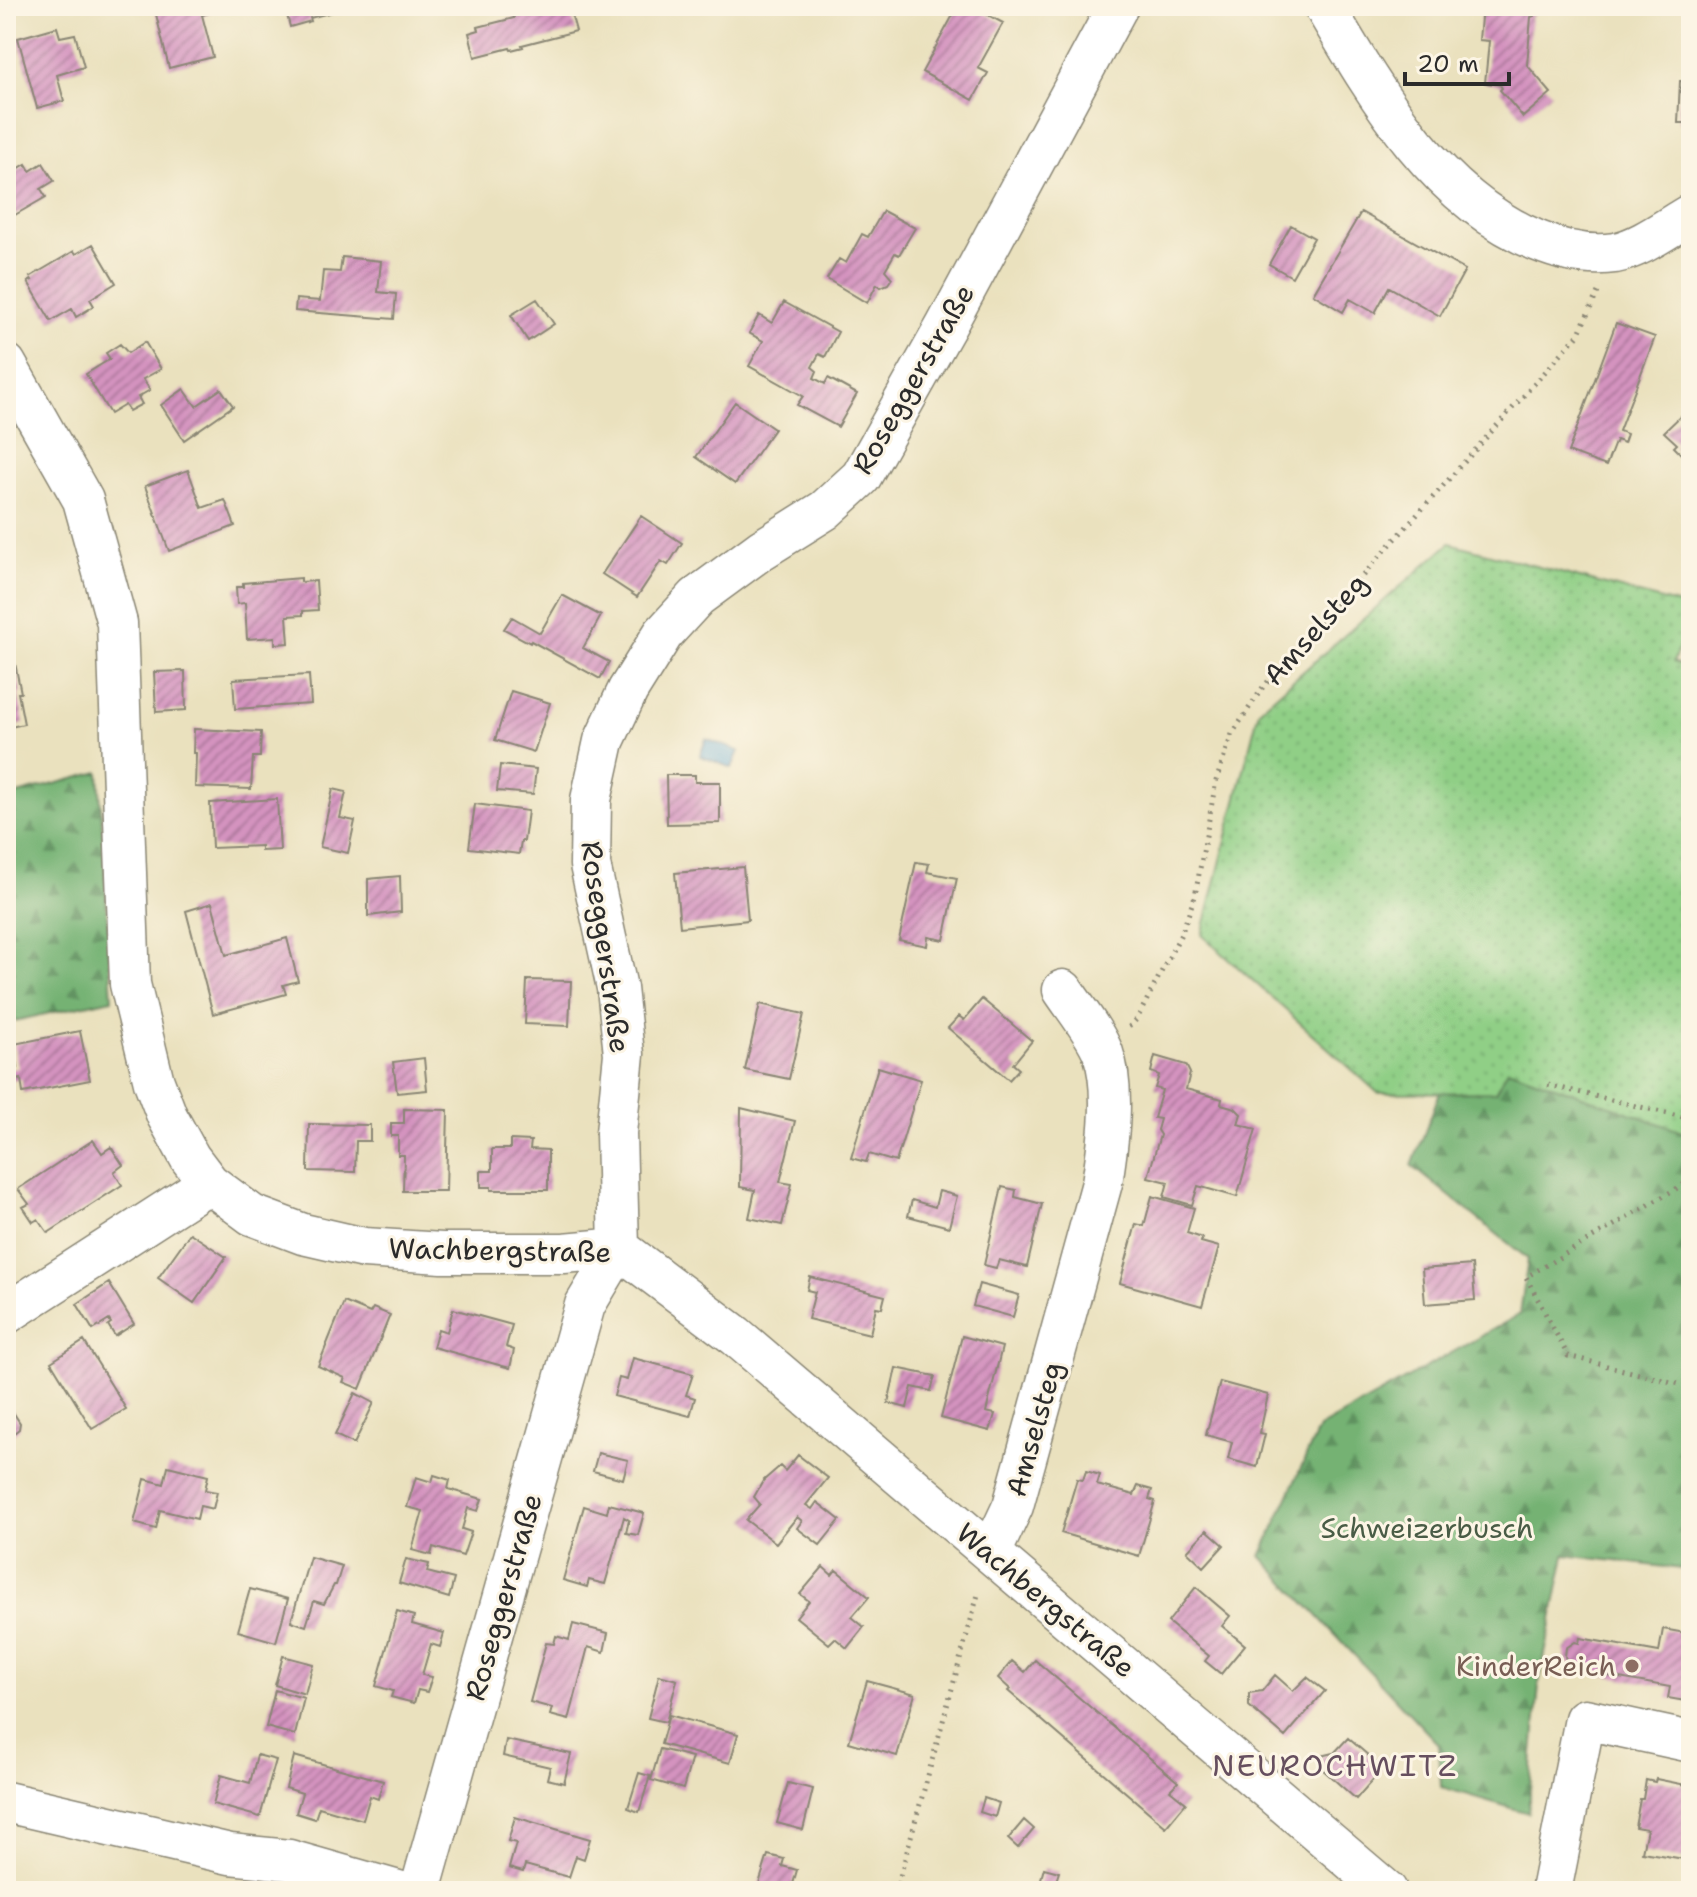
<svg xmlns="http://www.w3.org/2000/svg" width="1697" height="1897" font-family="'Shantell Sans',sans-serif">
  <defs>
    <pattern id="forest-firs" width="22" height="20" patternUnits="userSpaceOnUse" patternTransform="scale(2)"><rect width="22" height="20" fill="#74b273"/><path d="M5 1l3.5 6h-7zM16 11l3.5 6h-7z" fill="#5f915f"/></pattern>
    <pattern id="garden-dots" width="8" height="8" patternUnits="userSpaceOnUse" patternTransform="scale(2)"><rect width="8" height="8" fill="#90cf86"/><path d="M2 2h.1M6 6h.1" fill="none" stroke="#7cb274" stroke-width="1.8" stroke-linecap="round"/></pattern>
    <pattern id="building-hatch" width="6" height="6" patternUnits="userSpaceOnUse" patternTransform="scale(2)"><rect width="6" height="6" fill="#d493bf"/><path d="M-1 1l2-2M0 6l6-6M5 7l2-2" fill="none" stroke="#ac789b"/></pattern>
  </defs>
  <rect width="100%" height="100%" fill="#fcf5e5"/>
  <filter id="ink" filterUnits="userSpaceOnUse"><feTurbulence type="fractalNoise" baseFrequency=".0125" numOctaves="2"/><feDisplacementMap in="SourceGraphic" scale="16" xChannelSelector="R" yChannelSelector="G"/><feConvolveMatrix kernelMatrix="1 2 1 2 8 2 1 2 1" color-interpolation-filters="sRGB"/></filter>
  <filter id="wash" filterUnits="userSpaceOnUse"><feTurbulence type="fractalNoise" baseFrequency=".006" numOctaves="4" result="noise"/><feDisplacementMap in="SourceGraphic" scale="32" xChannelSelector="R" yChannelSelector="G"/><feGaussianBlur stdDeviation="1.8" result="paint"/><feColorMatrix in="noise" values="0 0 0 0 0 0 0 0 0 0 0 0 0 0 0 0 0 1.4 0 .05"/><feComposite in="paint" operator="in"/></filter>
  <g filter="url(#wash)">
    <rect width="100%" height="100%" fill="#eae1be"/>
    <path fill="url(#forest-firs)" stroke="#506e4f" stroke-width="2" d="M99,772L112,999L6,1023V797Z
      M1508,1069L1691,1135V1570L1565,1555L1539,1684L1528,1813L1441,1787L1439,1745L1261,1556L1319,1428L1520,1314L1528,1259L1412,1166L1440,1092H1495Z"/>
    <path fill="url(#garden-dots)" stroke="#5e7d58" stroke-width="2" d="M1450,543L1691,608V619L1673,662L1691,670V1135L1508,1069L1495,1092L1378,1093L1202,935L1259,710Z"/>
    <path fill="#59a3d1" stroke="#42677e" stroke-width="2" d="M706,739L739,751L732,768L700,756Z"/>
    <g id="blocks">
      <path fill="url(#building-hatch)" d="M154,6H214L216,11L202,15L213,57L169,68Z
        M294,6H351V7L310,18L311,21L290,27L286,11L295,8Z
        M511,6H569L576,31L522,45L523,47L511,50L510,48L475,57L469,33L479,30L478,27L514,18Z
        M958,6H971L1003,23L978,68L988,73L973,100L922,72Z
        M1482,6H1535L1534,16L1531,17L1527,65L1551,93L1523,117L1500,90L1502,88L1500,85L1485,83L1489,41L1479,40Z
        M57,27L60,37L75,34L84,67L57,75L64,101L37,108L18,38Z
        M1680,81H1691V123H1678Z
        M43,163L54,181L41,189L46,197L8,219L12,226L6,230V176L26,164L30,171Z
        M883,211L915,228L899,255L895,253L885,270L892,278L888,284L881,287L877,284L867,303L827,279L839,259L846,263L862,234L868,237Z
        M1361,212L1465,270L1440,316L1389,287L1375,313L1350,299L1343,312L1313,294Z
        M1291,225L1314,238L1292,277L1269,264Z
        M93,244L116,283L90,299L94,306L76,317L72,309L51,321L28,282L32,280L30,277L74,251L76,254Z
        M342,257L381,261L378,292L396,294L394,319L295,311L296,299L320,301L323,271L340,272Z
        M537,299L554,324L528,341L511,315Z
        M784,302L838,332L825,357L819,354L812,367L817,371L814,378L825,384L828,378L857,394L838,427L797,405L803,396L749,366L763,341L749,333L759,315L772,323Z
        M1616,323L1655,337L1619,431L1627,434L1624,443L1616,440L1606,466L1568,452Z
        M145,342L161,369L143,379L150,390L138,397L142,404L129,411L125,405L110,414L86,374L110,359L106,353L120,344L128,353Z
        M184,389L196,406L221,389L233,406L184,440L161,405Z
        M735,402L774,429L735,484L696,457Z
        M1691,406V464L1674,447L1677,444L1664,432Z
        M188,470L202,508L225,500L235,526L169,551L145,486Z
        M641,516L682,543L668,565L661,561L637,597L602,574Z
        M301,578V582L316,581L318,610L303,611V615L287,616L289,643L275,644V637L247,639L245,603L237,604L236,587H243V583Z
        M562,595L601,616L583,648L609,662L600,679L531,641L530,643L504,629L512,617L540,633Z
        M6,642L10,654L13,653L21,693H18L24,724L6,728Z
        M185,671L186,710L156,712L154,672Z
        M309,675L311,704L235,709L233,679Z
        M511,691L550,703L534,752L495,740Z
        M194,729L261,732L260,757H253L251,789L195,787L196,753H193Z
        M500,765L536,769L533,794L497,791Z
        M666,775H695V782H720V823L667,824Z
        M333,789L346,792L340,818L355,821L348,853L320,847Z
        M277,799L280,850L261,851V846L212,848L210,803Z
        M475,804L528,811L524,841H521L519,854L469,848Z
        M916,862L929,864L927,872L957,878L944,940L928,937L927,946L899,940Z
        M743,867L748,920L680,927L675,873Z
        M400,876L401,912L368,916V879Z
        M212,903L226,955L287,938L298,981L283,985L286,994L213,1014L186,911Z
        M527,980L571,981L569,1026L525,1024Z
        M982,999L1032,1041L1013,1064L1019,1069L1009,1080L948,1028L959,1016L964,1020Z
        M760,1004L804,1014L789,1079L745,1070Z
        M80,1031L90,1080L23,1093L21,1079L11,1081L9,1070L18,1068L14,1044Z
        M1155,1056L1186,1065L1190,1073L1186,1089L1222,1099L1221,1104L1235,1108L1241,1114L1238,1124L1256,1129L1237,1197L1198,1186L1192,1205L1164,1197L1168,1182L1148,1177L1160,1135L1157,1130L1160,1119L1154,1118L1162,1090L1155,1088L1159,1075L1151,1072Z
        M424,1058L427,1090L397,1093L393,1062Z
        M878,1067L921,1080L896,1162L869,1154L866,1162L851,1158Z
        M741,1108L795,1121L780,1182L792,1184L782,1225L749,1218L755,1190L740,1187Z
        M404,1109L448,1110L446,1191H403L404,1155H398V1136H391V1123H404Z
        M309,1124L370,1125V1141H356L355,1172L308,1171Z
        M93,1140L102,1153L111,1147L123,1165L114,1172L122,1185L48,1233L38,1219L33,1222L23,1207L29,1204L18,1189Z
        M510,1140L531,1141L530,1149L548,1150V1190H491V1187H481V1171H492V1149H510Z
        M1002,1187L1016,1190L1015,1197L1042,1204L1027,1267L999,1260L996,1268L984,1265Z
        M939,1191L957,1196L949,1227L908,1216L912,1200L935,1207Z
        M1152,1196L1194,1208L1187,1233L1202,1238L1201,1242L1219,1247L1202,1306L1120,1283L1136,1224L1144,1226Z
        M190,1233L226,1257L194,1303L158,1278Z
        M1472,1265L1475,1300L1425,1304L1422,1269Z
        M810,1277L885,1296L882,1308L876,1307L870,1334L808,1319L815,1292L807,1290Z
        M109,1283L134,1324L115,1336L108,1325L111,1323L109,1320L93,1330L77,1304Z
        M979,1284L1019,1295L1013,1317L973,1306Z
        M344,1302L370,1313L373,1308L390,1315L360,1389L343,1382L345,1378L318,1366Z
        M453,1309L512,1325L506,1347L514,1350L510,1368L433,1347L438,1329L447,1332Z
        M962,1336L1002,1347L986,1412L995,1414L990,1431L941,1418Z
        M84,1341L126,1409L92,1429L51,1362Z
        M633,1358L693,1374L686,1395L695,1398L690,1416L614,1396L619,1378L627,1380Z
        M896,1368L935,1376L931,1391L912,1387L907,1408L888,1403Z
        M1220,1382L1268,1395L1260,1433L1265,1434L1257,1467L1228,1459L1232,1442L1206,1435Z
        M355,1393L374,1403L354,1444L335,1435Z
        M6,1401L20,1423L19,1429L13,1434L6,1433Z
        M598,1453L628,1460L623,1479L593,1471Z
        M798,1455L828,1478L806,1505L812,1509L817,1502L840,1520L820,1545L797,1528L802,1521L797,1517L776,1543L746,1520L760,1504L754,1497L763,1481L780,1466L785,1471Z
        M168,1466L208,1476L205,1490L217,1492L213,1509L200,1506L197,1519L160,1510L156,1529L134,1523L145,1479L164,1484Z
        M1086,1471L1100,1475L1097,1485L1134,1495L1138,1486L1152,1490L1149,1499L1155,1501L1139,1556L1061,1533L1077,1479L1083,1480Z
        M434,1475L450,1480L448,1489L482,1499L478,1511L468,1508L462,1529L471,1532L463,1556L433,1547L431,1555L412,1550L423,1511L407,1507L416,1477L432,1482Z
        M609,1504L644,1513L638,1535L626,1533L629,1520L624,1517L605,1584L589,1580L587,1587L563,1580L584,1506L607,1513Z
        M1207,1530L1224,1545L1204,1567L1187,1551Z
        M310,1557L342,1566L336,1585H334L324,1604L314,1601L306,1626L291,1621Z
        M406,1559L429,1564L427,1572L454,1579L449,1598L399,1583Z
        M823,1567L832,1575L836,1570L869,1597L852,1617L864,1627L847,1648L835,1638L829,1644L796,1617L809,1601L800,1594Z
        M1196,1587L1230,1616L1222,1626L1245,1645L1221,1674L1205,1661L1209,1656L1168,1622Z
        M250,1589L288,1599L276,1642L238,1631Z
        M397,1611L414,1616L412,1624L444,1633L440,1647L431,1644L422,1675L432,1677L427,1692L418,1690L414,1703L391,1697L393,1691L376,1686Z
        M573,1624L608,1633L604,1652L588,1647L569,1720L550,1715L552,1708L530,1702L546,1643L554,1644L556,1636L569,1640Z
        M1663,1629L1691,1634V1702L1668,1698L1670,1687L1574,1670V1666L1570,1665L1565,1657L1566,1648L1575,1642L1579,1643L1580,1638L1659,1652Z
        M283,1656L313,1664L305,1694L275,1685Z
        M1035,1660L1178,1782L1170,1790L1186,1803L1166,1827L1008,1691L1010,1689L998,1678L1012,1661L1025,1672Z
        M659,1675L677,1680L666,1722L648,1718Z
        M1275,1675L1293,1691L1307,1677L1325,1691L1285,1737L1249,1706V1693L1262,1691Z
        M867,1681L915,1694L897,1756L849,1742Z
        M275,1690L304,1698L295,1735L266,1727Z
        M669,1715L738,1734L730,1763L661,1744Z
        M1348,1738L1383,1768L1356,1799L1321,1768V1756L1334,1753Z
        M506,1740L571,1754L564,1783L547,1779L550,1767L503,1756Z
        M660,1749L692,1757L683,1789L651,1780Z
        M257,1755L276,1760L260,1817L213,1804L221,1775L250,1783Z
        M294,1756L383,1781L378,1799L370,1796L363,1820L319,1807L315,1819L296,1813L302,1793L286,1788Z
        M639,1773L650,1776L639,1812L628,1808Z
        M1656,1779L1691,1786L1690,1860L1642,1852L1647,1829L1635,1827L1640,1799H1643L1646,1780L1655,1782Z
        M788,1783L813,1789L803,1830L777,1823Z
        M984,1798L999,1803L995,1817L980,1812Z
        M515,1817L590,1839L584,1859L576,1856L569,1877L525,1865L523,1872L509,1868L516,1843L508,1841Z
        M1024,1820L1034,1829L1018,1848L1008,1839Z
        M768,1855L784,1859L782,1866L797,1870L791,1891H770L758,1887Z
        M1044,1868L1059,1872L1053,1890L1039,1886Z"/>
    </g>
  </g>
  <g filter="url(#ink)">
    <use href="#blocks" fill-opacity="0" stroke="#8a8674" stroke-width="2"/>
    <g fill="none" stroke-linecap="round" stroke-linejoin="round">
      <g stroke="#8a8674" stroke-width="43">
        <path id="street" d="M1324,6C1377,96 1437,200 1538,241C1562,251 1588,257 1615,253C1641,248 1668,227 1691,214
          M6,364L83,500L117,623L130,984L154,1082L167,1116L190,1158L209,1183L252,1215L303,1234L364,1248L442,1253H564L619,1248L736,1336L1387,1891
          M6,1314L209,1183
          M991,1553L1013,1506L1102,1183C1108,1145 1116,1090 1103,1053C1096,1034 1075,1008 1063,990
          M6,1802L230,1854L289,1860L398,1891
          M420,1891L585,1305L619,1248L616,1133L624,1054L617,988L590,865L591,800L604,741L628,690L663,634L697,597L761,550L825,510L861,477L946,326L1118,6
          M1551,1891L1585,1719L1691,1742"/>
      </g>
      <path stroke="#8a8674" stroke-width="5" stroke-dasharray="2 6" stroke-linecap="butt" d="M1129,1027L1137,1019L1182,932L1195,896L1216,781L1232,734L1263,687L1578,335L1598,292
        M1548,1085L1691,1119
        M1691,1180L1526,1277L1568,1356L1691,1387
        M896,1891L979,1591"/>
      <use href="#street" stroke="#fff" stroke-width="40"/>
    </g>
  </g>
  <circle fill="#8d6e63" stroke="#fcf5e5" stroke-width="3" cx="1632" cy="1666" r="8"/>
  <g text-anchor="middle" stroke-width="6" stroke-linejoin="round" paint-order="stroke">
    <g font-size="28" fill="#2b2b2b" stroke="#fcf5e5">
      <text transform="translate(913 379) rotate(-60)" y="10">Roseggerstraße</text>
      <text transform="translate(1315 629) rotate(-48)" y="10">Amselsteg</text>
      <text transform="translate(606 947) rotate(82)" y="10">Roseggerstraße</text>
      <text transform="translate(500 1250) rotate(1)" y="10">Wachbergstraße</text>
      <text transform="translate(1034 1429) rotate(-74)" y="10">Amselsteg</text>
      <text transform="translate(503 1597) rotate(-74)" y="10">Roseggerstraße</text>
      <text transform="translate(1046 1600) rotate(40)" y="10">Wachbergstraße</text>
    </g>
    <g font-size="28" fill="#495c46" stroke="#fcf5e5">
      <text x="1427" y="1538">Schweizerbusch</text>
    </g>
    <g font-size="28" fill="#785e54" stroke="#fcf5e5" text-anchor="end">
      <text x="1616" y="1676">KinderReich</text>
    </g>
    <g font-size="30" letter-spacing="2" fill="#664f5f" stroke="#fcf5e5">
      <text x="1335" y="1776">NEUROCHWITZ</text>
    </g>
  </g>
  <rect width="1697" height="1897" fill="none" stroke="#fcf5e5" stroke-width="32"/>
  <path d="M1405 72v12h104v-12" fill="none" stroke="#2b2b2b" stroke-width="4"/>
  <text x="1417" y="72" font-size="24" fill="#2b2b2b" stroke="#fcf5e5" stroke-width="6" paint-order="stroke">20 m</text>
</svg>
